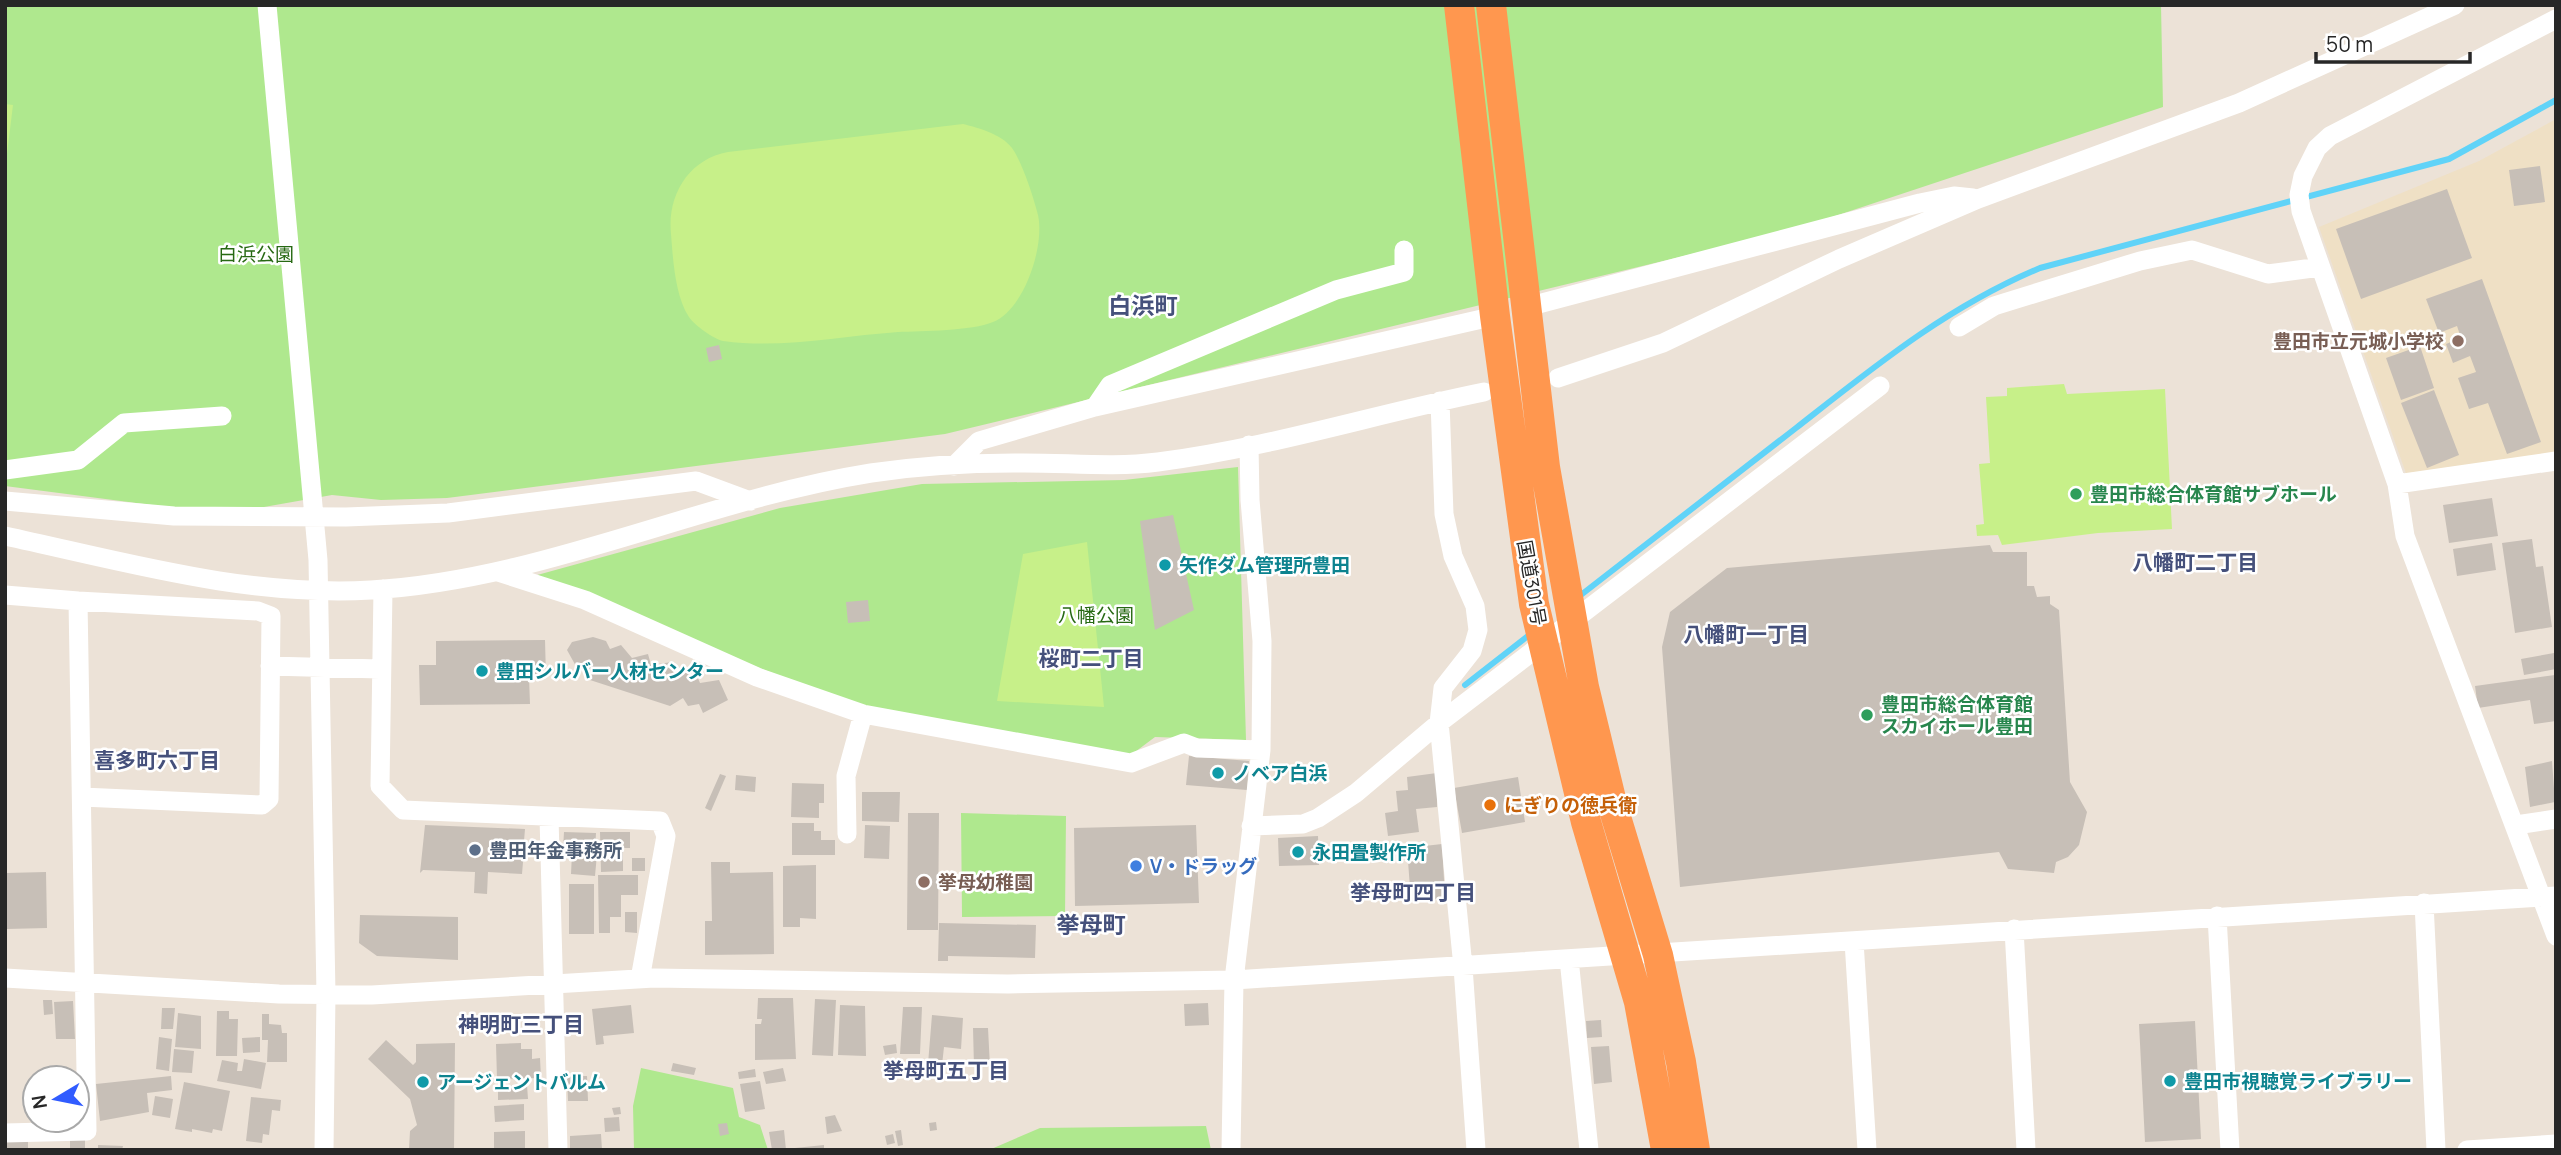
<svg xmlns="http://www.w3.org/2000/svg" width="2561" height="1155" font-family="Manrope,'Noto Sans JP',sans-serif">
  <rect width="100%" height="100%" fill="#ece2d7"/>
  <path fill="#efe0c5" d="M2556,119V456L2408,479L2319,227L2479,161Z"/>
  <path fill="#afe88e" d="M5,5H2161L2163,107L1796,229L945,434L447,498L381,500L332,495L264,507L175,508L5,486Z
    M1238,467L1246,740L1155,737L1131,755L961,736L833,697L530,577L780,508L922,484L1124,480Z
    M961,813L1066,816L1065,916L962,917Z
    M641,1068L733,1088L739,1117L760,1125L768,1150H634L633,1106Z
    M1206,1126L1211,1150H989L1040,1128Z"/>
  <path fill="#c7f089" d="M5,104L13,105L5,170Z
    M963,124C979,128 1005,135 1014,151C1024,168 1033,196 1038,215C1045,246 1024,310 993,322C972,331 922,331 898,332C841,336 781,349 723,341C714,339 694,325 689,317C675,296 673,259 671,234C667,195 689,159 728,152Z
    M2064,384L2067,394L2165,389L2172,529L2098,533L2002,545L1998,535L1977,536L1976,525L1984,524L1979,464L1990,463L1986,397L2007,396V388Z
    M1087,542L1104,707L997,701L1023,554Z"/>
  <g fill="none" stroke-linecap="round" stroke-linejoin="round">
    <path stroke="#60d3f8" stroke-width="6" d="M1577,598C1650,541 1723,484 1796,428C1875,366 1947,307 2040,268L2449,159L2556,100
      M1465,685L1533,632"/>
  </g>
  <path fill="#c7bfb7" d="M2540,166L2545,202L2514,206L2509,170Z
    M2447,189L2472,258L2361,299L2336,229Z
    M2482,279L2541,442L2507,454L2488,403L2469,409L2458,378L2476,372L2470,356L2453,363L2446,344L2461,338L2457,326L2439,333L2426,299Z
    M719,345L722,359L709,362L706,348Z
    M2420,346L2434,388L2401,400L2386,358Z
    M2434,390L2459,455L2427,468L2401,403Z
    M2492,498L2498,536L2449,543L2443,505Z
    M1173,515L1194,610L1155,630L1140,521Z
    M2532,539L2536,567L2543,566L2552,627L2515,633L2502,543Z
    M2492,543L2496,570L2457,576L2453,549Z
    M1990,545L1993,552H2027V586H2034L2037,597L2050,596V604L2059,610L2070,782L2087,812L2079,845L2068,857L2056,862L2054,873L2008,869L1999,852L1680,887L1662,647L1670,612L1727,568Z
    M868,600L870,621L848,623L846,602Z
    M593,637L606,641L610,649L621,645L632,658L648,654L651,665L672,662L676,675L695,671L700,683L719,680L728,700L703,713L699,704L688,706L683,698L670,706L590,680L588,666L577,668L567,650L572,642Z
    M545,640L546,677H529L530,704L420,705L419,665H436V641Z
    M2554,653L2556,669L2524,675L2521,659Z
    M2555,675L2556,721L2534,724L2530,700L2478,708L2475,686Z
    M1189,756L1249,761L1247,790L1186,785Z
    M2552,761L2555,802L2530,807L2525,767Z
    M1437,773V807L1416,809L1419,832L1388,836L1385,813L1398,811L1396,791L1408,790L1407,777Z
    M720,774L726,776L711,811L705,808Z
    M736,775L756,777L755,792L735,790Z
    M1518,777L1525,822L1462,833L1454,788Z
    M792,783L824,784V803H819V818L791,817Z
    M862,792H900L899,822L862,821Z
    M908,813H939L938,930H907Z
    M792,823H814V831H821V840H835V855H792Z
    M425,825L525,829L524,841L529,851L523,862L522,874L488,872L487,894L474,893L475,872L423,870L420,873Z
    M865,825L890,826L889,859L864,858Z
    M1196,825L1199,903L1075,906L1074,828Z
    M564,832L596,833L595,850L563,849Z
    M600,832H630V848H623V871L601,872Z
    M1318,836L1319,865L1279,866L1278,838Z
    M1442,844L1445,898L1411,901L1407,848Z
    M572,853L597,854L595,876L571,874Z
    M632,858H645V871H632Z
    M711,862H730V873L773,872L774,954L705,955V921H712Z
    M816,865V919L800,918V927H783V866Z
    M46,872L47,928L7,929L6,873Z
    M598,875H638V895H621V917H610V933H599Z
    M569,884H594V934H569Z
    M625,912H637V933L625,932Z
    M360,915L458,917V960L377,956L359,943Z
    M939,923L1036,925L1035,958L948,956V961H938Z
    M758,998H793L796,1059L755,1060V1024H761L762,1019H757Z
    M815,999L836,1000L833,1056L812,1055Z
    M43,1000H52L53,1014L44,1015Z
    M73,1001L75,1039H56L54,1002Z
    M1208,1003L1209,1025L1185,1026L1184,1004Z
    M631,1005L634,1033L603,1036L604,1044L596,1045L592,1009Z
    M840,1005L865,1006L866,1056L838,1055Z
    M903,1007H922L920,1054H900Z
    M162,1008H175L173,1029H161Z
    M217,1011H229V1019H238L237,1056H216Z
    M178,1013L201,1016V1049L175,1047Z
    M262,1014H269V1024L281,1025L282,1033H287V1062H267L268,1040H262Z
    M932,1015L963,1018L961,1049L944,1047L942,1065L928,1064Z
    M1601,1020L1602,1037L1587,1038L1586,1021Z
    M2195,1021L2201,1139L2145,1142L2139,1024Z
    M973,1028H988L990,1067H974Z
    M159,1037L172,1039L169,1071L156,1069Z
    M260,1037V1052L243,1053L242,1038Z
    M386,1040L413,1065L416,1062V1044L455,1043L454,1150H409L410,1131L417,1125L410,1099L368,1059Z
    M521,1043V1049H532V1059L540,1058L541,1078L497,1079L496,1044Z
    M896,1044L897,1053L885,1055L883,1046Z
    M1609,1046L1612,1082L1594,1084L1591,1047Z
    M174,1049L194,1051L192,1073L172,1072Z
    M244,1059L266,1063L261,1089L217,1081L222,1060L238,1063L237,1071H242Z
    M673,1063L696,1068L694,1075L671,1071Z
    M783,1068L786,1081L766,1084L763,1072Z
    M755,1069L756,1077L739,1079L738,1072Z
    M171,1076L172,1090L147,1093L149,1112L100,1121L96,1084Z
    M567,1076H587L588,1101H568Z
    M760,1081L765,1109L745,1112L740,1084Z
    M184,1082L230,1091L222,1131L213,1129L212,1133L192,1129V1132L175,1129Z
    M527,1085L528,1099L498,1100V1086Z
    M155,1096L173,1099L170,1118L152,1115Z
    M251,1097L281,1100L280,1111L272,1110L269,1135L263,1134L262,1143L246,1141Z
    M524,1104V1120L495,1122L494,1106Z
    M620,1107L621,1114L614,1115L612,1108Z
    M835,1115L842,1131L827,1134L825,1117Z
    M619,1117L620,1131L605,1132L604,1118Z
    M936,1122L937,1130L930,1131L929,1123Z
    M727,1123L729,1134L720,1136L718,1124Z
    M784,1130L786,1150H772L769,1132Z
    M901,1130L903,1145L898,1146L895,1131Z
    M525,1131V1149L494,1150V1132Z
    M601,1134L602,1150H570V1136Z
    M893,1134L895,1143L887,1145L885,1136Z
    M70,1140H85V1150H70Z
    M28,1141V1150H5V1142Z
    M98,1145L123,1146L122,1150H98Z
    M824,1145V1150H795V1148Z"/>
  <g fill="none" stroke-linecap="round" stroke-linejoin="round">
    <path stroke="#fff" stroke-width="19" d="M267,5L318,560L326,994L324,1150
      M2556,19L2330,136L2317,148L2303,176L2299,195L2301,211L2397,484L2405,536L2556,936
      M1527,307L1920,203L1954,196L1973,198
      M1959,327L1994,306L2140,261L2192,250L2268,274L2320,267
      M1558,378L1663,343L1839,259L1978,199L2239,103L2455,5
      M1440,401L1444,514L1453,556L1475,606L1478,630L1472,651L1443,688L1439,723L1463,967L1476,1150
      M1095,407L1110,385L1336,290L1404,272V250
      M954,466L979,441L1095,407L1495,316
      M5,470L78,460L124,423L222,416
      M2397,484L2556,461
      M5,501L174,516L346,517L448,513L696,481L750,501
      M5,536C126,562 246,597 371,590C543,580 702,500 871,473C918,466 967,463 1014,463C1063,462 1110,468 1158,462C1268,448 1375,414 1484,392
      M498,572L585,600L757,677L863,714L1131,763L1184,743L1197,748L1261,750
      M383,589L380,786L403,810L660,821L666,836L640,979
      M5,595L78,601L87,1131L5,1133
      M78,601L258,611L271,616L269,799L262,805L82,797
      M270,666L380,669
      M549,817L558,1150
      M2516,825L2556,819
      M1251,826L1303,824L1318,818L1356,793L1439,723L1880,386
      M847,834L846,776L863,714
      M2424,903L2436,1150
      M2217,916L2230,1150
      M2014,929L2026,1150
      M1854,941L1867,1150
      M1569,959L1589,1150
      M5,978L279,994L372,995L654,978L1008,984L1234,980L2556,896
      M1231,1150L1234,980L1261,750L1262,641L1250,500L1249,445
      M2467,1150L2556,1144"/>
    <path stroke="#ff974f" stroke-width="30" d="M1459,5L1495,316L1534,604L1586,822L1639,1002L1666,1150
      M1491,5L1545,467L1584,687L1613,807L1658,955L1681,1062L1695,1150"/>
  </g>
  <g fill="#8d6e63" stroke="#fff" stroke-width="2.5">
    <circle cx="2458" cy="341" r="7"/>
    <circle cx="924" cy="882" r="7"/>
  </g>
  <g fill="#2e9e5b" stroke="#fff" stroke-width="2.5">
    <circle cx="2076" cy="494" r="7"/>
    <circle cx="1867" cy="715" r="7"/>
  </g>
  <g fill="#0f9aa8" stroke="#fff" stroke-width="2.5">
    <circle cx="1165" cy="565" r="7"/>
    <circle cx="482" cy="671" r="7"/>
    <circle cx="1218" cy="773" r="7"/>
    <circle cx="1298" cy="852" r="7"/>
    <circle cx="2170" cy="1081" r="7"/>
    <circle cx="423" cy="1082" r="7"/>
  </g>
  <circle fill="#e8710a" stroke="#fff" stroke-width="2.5" cx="1490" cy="805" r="7"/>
  <circle fill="#5c6f8a" stroke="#fff" stroke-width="2.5" cx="475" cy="850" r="7"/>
  <circle fill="#3f7fe0" stroke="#fff" stroke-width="2.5" cx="1136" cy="866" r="7"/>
  <g text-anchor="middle" stroke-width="5" stroke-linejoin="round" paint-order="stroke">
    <g font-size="19" fill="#276913" stroke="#fff">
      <text x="256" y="261">白浜公園</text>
      <text x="1096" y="622">八幡公園</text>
    </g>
    <g font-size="19" font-weight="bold" fill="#785e54" stroke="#fff" text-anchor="end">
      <text x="2444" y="348">豊田市立元城小学校</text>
      <text x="938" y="889" text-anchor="start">挙母幼稚園</text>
    </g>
    <g font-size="19" font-weight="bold" fill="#27864d" stroke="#fff" text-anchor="start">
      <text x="2090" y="501">豊田市総合体育館サブホール</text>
      <text x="1881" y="711">豊田市総合体育館<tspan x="1881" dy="22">スカイホール豊田</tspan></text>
    </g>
    <g font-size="19" font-weight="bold" fill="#0d838f" stroke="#fff" text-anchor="start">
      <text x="1179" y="572">矢作ダム管理所豊田</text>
      <text x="496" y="678">豊田シルバー人材センター</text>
      <text x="1232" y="780">ノベア白浜</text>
      <text x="1312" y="859">永田畳製作所</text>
      <text x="2184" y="1088">豊田市視聴覚ライブラリー</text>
      <text x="437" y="1089">アージェントバルム</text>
    </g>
    <g font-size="19" fill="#272727" stroke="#fff">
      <text transform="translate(1532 583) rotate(80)" y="7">国道301号</text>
    </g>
    <g font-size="19" font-weight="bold" fill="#c56008" stroke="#fff" text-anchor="start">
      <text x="1504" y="812">にぎりの徳兵衛</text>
    </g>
    <g font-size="19" font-weight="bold" fill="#4e5e75" stroke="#fff" text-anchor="start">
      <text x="489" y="857">豊田年金事務所</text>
    </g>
    <g font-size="19" font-weight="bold" fill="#366cbe" stroke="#fff" text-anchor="start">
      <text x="1150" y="873">V・ドラッグ</text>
    </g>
    <g font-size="21" font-weight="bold" fill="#45507b" stroke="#fff">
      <text x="2195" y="570">八幡町二丁目</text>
      <text x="1746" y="642">八幡町一丁目</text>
      <text x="1091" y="666">桜町二丁目</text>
      <text x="157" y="768">喜多町六丁目</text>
      <text x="1413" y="900">挙母町四丁目</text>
      <text x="521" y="1032">神明町三丁目</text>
      <text x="946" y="1078">挙母町五丁目</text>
    </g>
    <g font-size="23" font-weight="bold" fill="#45507b" stroke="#fff">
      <text x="1143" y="314">白浜町</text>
      <text x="1091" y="933">挙母町</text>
    </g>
  </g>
  <rect width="2561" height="1155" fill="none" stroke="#272727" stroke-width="14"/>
  <g transform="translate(56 1099) rotate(260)"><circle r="33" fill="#ffffff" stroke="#a9a9a9" stroke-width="2"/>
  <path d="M0-5L12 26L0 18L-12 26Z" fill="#315cff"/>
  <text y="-10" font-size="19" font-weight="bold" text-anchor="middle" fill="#272727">N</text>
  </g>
  <path d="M2316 52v10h154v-10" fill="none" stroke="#272727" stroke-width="3.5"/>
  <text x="2326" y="52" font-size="21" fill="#272727" stroke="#ffffff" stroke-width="5" paint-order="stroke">50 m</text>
</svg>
